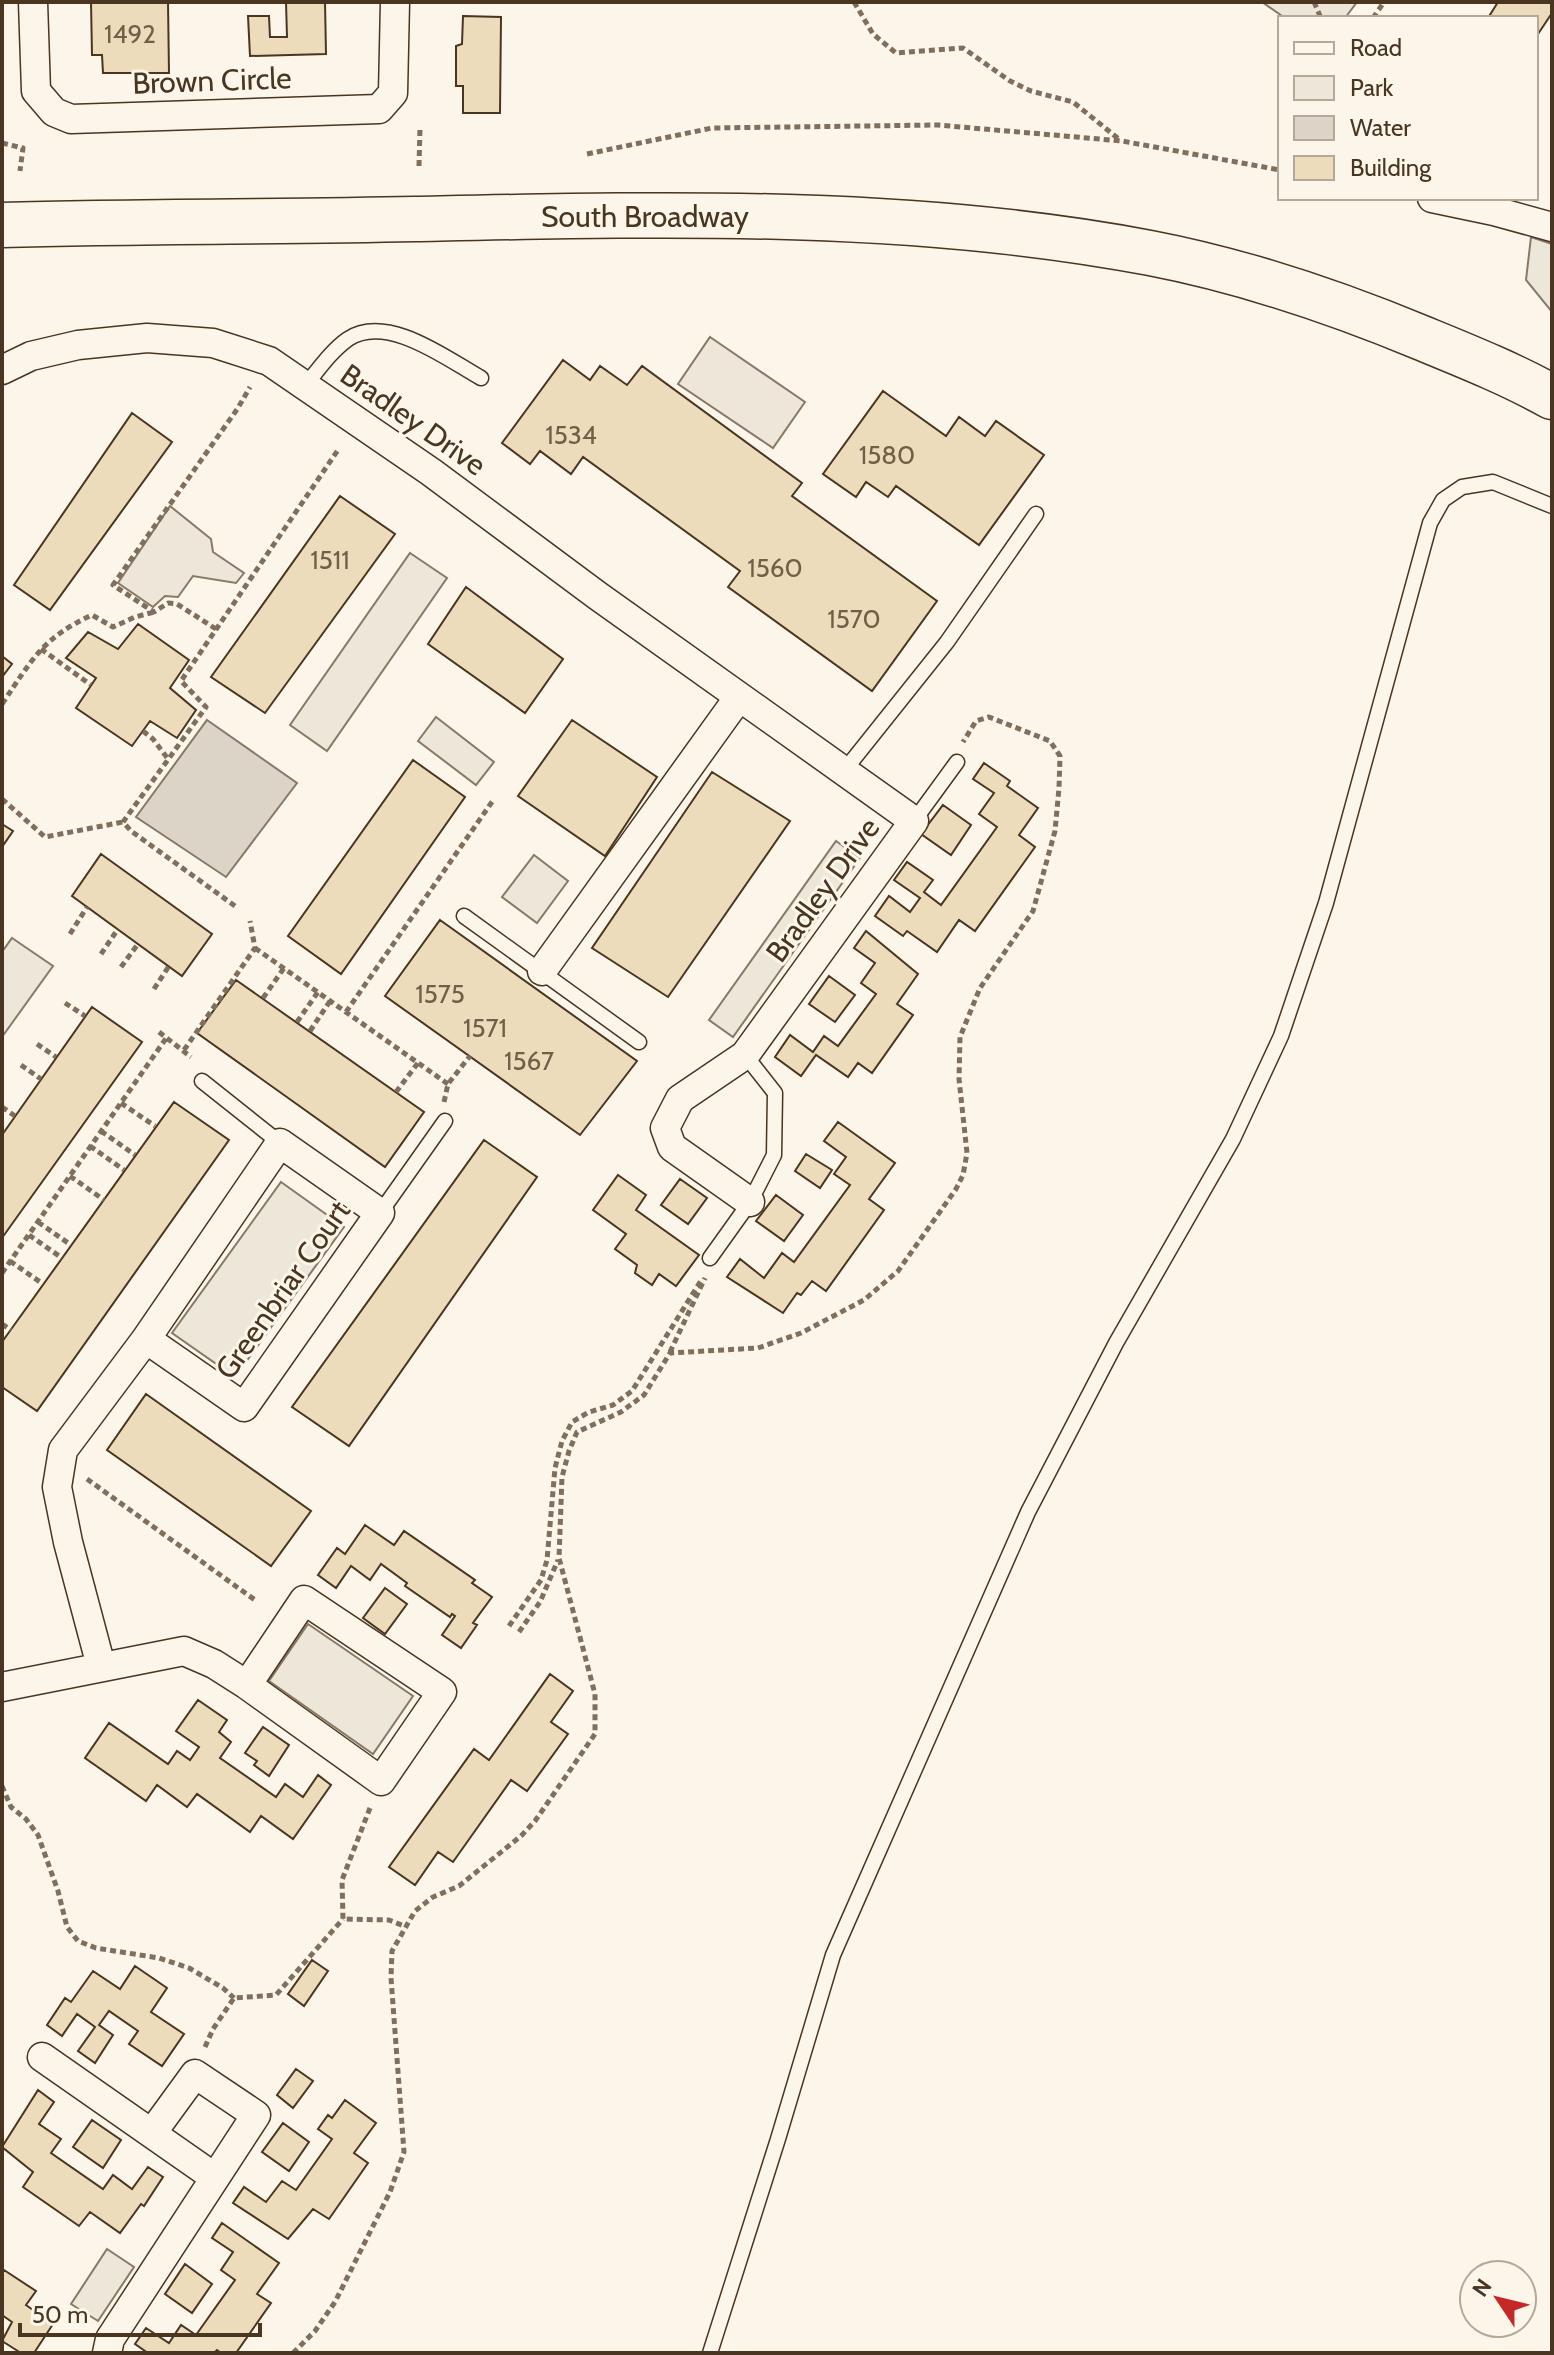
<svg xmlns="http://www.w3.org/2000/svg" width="1554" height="2355" font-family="Cabin,sans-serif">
  <rect width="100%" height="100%" fill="#fbf6e9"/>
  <path fill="#ede6d9" stroke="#887966" stroke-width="2" d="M1262,2H1357L1345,18H1285Z
    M710,337L805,402L773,448L678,384Z
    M170,506L211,539L213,552L244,573L236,583L193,576L178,597L165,596L153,607L118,583Z"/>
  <path fill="#ede7d9" stroke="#887966" stroke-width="2" d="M1531,237L1552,244V312L1526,280Z
    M410,553L447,578L327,751L290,725Z
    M436,717L494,762L476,785L418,741Z
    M836,841L860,858L733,1037L709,1020Z
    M534,855L568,881L537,923L502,897Z
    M12,938L53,966L2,1037V952Z
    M281,1182L344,1227L235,1377L172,1333Z
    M308,1624L413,1696L373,1754L269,1681Z
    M107,2249L134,2267L98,2321L71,2304Z"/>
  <path fill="#dcd4c6" stroke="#887966" stroke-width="2" d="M207,720L297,783L226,877L136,817Z"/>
  <path fill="#ecdcbc" stroke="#4a3520" stroke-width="2" d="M91,2H168L169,73H103L102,55H92Z
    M286,2H325L326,54L250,56L248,16H269L270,37H287Z
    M1498,2H1552V13L1536,37V18H1488Z
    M463,16L501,17L500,113H463V86H456V46L462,44Z
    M563,360L590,380L600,366L627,385L642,366L802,483L792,496L937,601L872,691L728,587L740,571L583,457L571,474L540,451L530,464L502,443Z
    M883,391L946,436L959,417L985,436L996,421L1044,455L979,545L896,486L888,497L866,482L856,497L823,474Z
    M132,413L172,442L50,610L14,585Z
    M340,496L395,534L265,713L211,677Z
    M466,587L563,659L525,713L428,644Z
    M138,624L189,660L170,688L196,710L177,738L150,721L132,746L76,708L96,678L66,658L88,632L118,649Z
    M2,656L12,664L2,677Z
    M572,720L657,777L605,856L518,796Z
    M413,760L465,797L341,974L288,936Z
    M984,763L1010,781L1007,786L1038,808L1019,835L1035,847L975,931L959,920L937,952L907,931L903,936L875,916L889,896L910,912L920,898L894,880L907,862L933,880L924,892L941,905L997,827L979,814L994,793L973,779Z
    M712,772L790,821L668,997L592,948Z
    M943,805L971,825L951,855L921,834Z
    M2,824L13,831L2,847Z
    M101,854L212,934L182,976L72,896Z
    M440,920L637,1061L580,1135L385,996Z
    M866,931L918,974L897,1004L913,1015L872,1073L858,1063L848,1077L816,1055L801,1076L775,1057L790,1035L813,1052L824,1036L838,1046L876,994L861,983L875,963L854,948Z
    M829,976L855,995L835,1022L809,1004Z
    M236,980L424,1112L385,1167L197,1033Z
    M92,1007L142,1042L2,1238V1135Z
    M174,1102L229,1140L37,1411L2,1387V1342Z
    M838,1122L895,1163L869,1199L884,1210L826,1291L812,1281L801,1295L797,1293L783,1313L727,1277L740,1259L764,1278L782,1253L794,1262L850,1185L834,1174L846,1157L824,1141Z
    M484,1140L537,1177L349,1446L292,1407Z
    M806,1154L832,1170L820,1188L795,1171Z
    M618,1175L646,1195L636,1210L699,1255L676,1286L659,1274L652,1285L635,1273L637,1265L615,1249L626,1234L593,1210Z
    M680,1179L707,1198L688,1224L661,1205Z
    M776,1195L803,1215L784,1241L756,1221Z
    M146,1394L311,1511L271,1566L107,1450Z
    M365,1525L394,1545L404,1531L475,1580L472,1583L492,1597L473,1623L477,1625L461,1648L442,1635L455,1616L452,1614L450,1617L405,1586L407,1583L381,1564L370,1580L351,1566L336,1588L318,1575L337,1548L345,1554Z
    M385,1588L407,1604L385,1634L363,1618Z
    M550,1674L573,1691L551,1722L568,1734L527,1791L511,1780L453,1862L438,1852L415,1885L389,1867L474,1749L489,1760Z
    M198,1700L227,1720L219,1732L231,1742L220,1758L276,1797L285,1784L303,1797L318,1775L331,1785L293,1839L261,1816L250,1832L197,1794L187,1807L157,1785L146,1801L85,1758L109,1723L168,1764L177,1751L190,1760L199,1747L176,1731Z
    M263,1727L289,1745L269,1776L254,1765L257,1761L245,1753Z
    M312,1960L328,1971L304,2006L288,1994Z
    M135,1966L167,1988L151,2012L184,2034L162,2066L129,2044L138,2031L109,2011L99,2025L113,2035L95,2063L78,2051L95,2027L77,2014L62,2036L47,2025L65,1998L71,2002L93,1971L120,1989Z
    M296,2069L313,2081L293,2108L277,2095Z
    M38,2090L54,2102L39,2124L61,2139L51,2153L103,2189L113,2175L132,2189L148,2167L163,2177L144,2206L141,2204L120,2233L90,2212L79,2226L23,2187L33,2172L2,2147Z
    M345,2100L376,2123L354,2153L368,2163L329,2219L313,2209L288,2239L233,2203L244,2187L266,2202L282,2181L296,2190L332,2139L318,2129L328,2115L332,2118Z
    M92,2120L121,2140L103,2168L73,2147Z
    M283,2123L309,2142L289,2171L262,2152Z
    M222,2223L279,2263L257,2294L271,2303L236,2353H221L217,2350L214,2353H148L135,2344L146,2328L169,2343L181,2325L196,2335L235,2280L221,2270L233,2252L212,2238Z
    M185,2264L212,2284L192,2313L165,2294Z
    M4,2270L36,2291L26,2305L53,2324L34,2353H21L2,2341L12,2322L2,2315V2274Z"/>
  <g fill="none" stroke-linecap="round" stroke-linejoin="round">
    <g stroke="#4a3520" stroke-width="17">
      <path id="service" d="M305,386C318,370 331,351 348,339C387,313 447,359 481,378
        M844,771L947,642L1036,514
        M914,821L957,762
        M464,916L639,1042
        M202,1081L280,1143
        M380,1213L445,1121
        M710,1258L750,1202L774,1155L775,1093L745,1055
        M710,2353L778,2139L833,1955L1028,1512L1116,1343L1233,1139L1281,1036L1326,903L1430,523L1443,500L1462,487L1493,482L1552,506"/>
    </g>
    <g stroke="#4a3520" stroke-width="31">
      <path id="minor" d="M33,2L36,91L54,112L71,119L379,109L393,93L395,2
        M1432,198L1494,211L1552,227
        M2,370L31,356L78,345L147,338L213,343L269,361L431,472L598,596L914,821L745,1055L680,1099L665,1128L672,1147L750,1202
        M542,971L739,697
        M101,1666L68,1542L57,1487L63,1450L146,1339L280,1143L380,1213L244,1407L146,1339
        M2,1687L184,1651L214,1664L247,1685L381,1781L442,1692L304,1600L247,1685
        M42,2057L214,2177
        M107,2353L110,2339L256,2115L195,2074L152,2133"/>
    </g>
    <g stroke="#4a3520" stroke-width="47">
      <path id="trunk" d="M2,225C139,221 277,222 415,219C659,214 908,207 1150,253C1244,271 1335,302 1422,338C1466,356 1511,374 1552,397"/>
    </g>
    <path stroke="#7f6f5c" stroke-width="5" stroke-dasharray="6 4" stroke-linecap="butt" d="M854,2L873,34L896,53L963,48L1010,81L1031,91L1073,102L1120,140
      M1314,2L1321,18
      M1373,18L1384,2
      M2,143L23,148L20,171
      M587,154L712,128L938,125L1122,141L1280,170
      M419,166L420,128
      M216,629L177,604L168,603L154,612L113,585L238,408L250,387
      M41,649L91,685
      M2,704C32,660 42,638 92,615L113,627L135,617L154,612
      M143,731L153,739L168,759
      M2,799L45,837L123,822
      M235,906L131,831L123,822L206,707L181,681L338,450
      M70,934L87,907
      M255,948L448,1084
      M101,954L118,929
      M121,967L138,944
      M154,989L169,966
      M263,998L284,968
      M65,1003L85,1016
      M346,1012L494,799
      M297,1022L318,992
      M310,1031L330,1001
      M159,1032L191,1057
      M37,1044L56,1057
      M184,1050L255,948L250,921
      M21,1065L41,1079
      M396,1092L418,1063
      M444,1102L448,1084L470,1056
      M121,1103L155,1126
      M2,1107L15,1116
      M101,1131L135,1155
      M2,1132L3,1133
      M90,1146L124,1170
      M70,1176L104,1200
      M38,1222L71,1245
      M29,1235L62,1258
      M10,1261L43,1284
      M2,1273L167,1037
      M2,1324L11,1330
      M670,1352L705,1278
      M87,1479L255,1600
      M509,1626L541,1580L547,1560L555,1468L562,1441L572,1422L589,1412L613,1405L632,1391L702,1279
      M519,1632L540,1602L558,1560
      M2,1786L11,1807L26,1819L38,1835L58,1891L67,1927L78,1941L96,1948L159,1958L189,1968L223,1988L234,1998
      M370,1808L342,1880L343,1919L389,1920L404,1926
      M205,2047L213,2029L234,1998L276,1995L343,1919
      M293,2353L315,2331L335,2302L390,2192L404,2152L391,1978L392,1951L415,1911L433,1897L459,1886L521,1836L535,1821L595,1734V1694L559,1558L562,1477L569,1451L577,1432L621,1412L644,1395L670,1353L758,1348L801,1333L864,1300L898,1271L956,1189L963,1175L967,1153L959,1079L960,1037L980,988L1033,911L1055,831L1059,788L1060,756L1050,741L989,717L976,721L963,742"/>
    <use href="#service" stroke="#fbf6e9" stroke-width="14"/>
    <use href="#minor" stroke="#fbf6e9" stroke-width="28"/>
    <use href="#trunk" stroke="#fbf6e9" stroke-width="44"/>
  </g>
  <g text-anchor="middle" stroke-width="6" stroke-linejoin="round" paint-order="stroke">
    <g font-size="26" fill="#725f47">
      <text x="130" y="43">1492</text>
      <text x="571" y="444">1534</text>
      <text x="887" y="464">1580</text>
      <text x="330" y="569">1511</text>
      <text x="775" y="577">1560</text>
      <text x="854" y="628">1570</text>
      <text x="440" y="1003">1575</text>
      <text x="485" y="1037">1571</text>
      <text x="529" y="1070">1567</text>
    </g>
    <g font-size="30" fill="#4a3520" stroke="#fbf6e9">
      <text transform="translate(212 81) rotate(-2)" y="10">Brown Circle</text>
      <text x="645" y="227">South Broadway</text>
      <text transform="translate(413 420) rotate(35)" y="10">Bradley Drive</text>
      <text transform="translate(823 890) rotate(-54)" y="10">Bradley Drive</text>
      <text transform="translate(283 1290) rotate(-55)" y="10">Greenbriar Court</text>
    </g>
  </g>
  <rect width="1554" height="2355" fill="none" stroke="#4a3520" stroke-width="8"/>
  <rect x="1278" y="16" width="260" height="184" fill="#fbf6e9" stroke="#b4a999" stroke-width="2"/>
  <rect x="1294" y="42" width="40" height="12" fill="#fbf6e9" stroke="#b4a999" stroke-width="2"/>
  <text x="1350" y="56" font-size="24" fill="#4a3520">Road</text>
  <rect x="1294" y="76" width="40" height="24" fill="#ede6d9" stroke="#b4a999" stroke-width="2"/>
  <text x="1350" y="96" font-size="24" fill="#4a3520">Park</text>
  <rect x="1294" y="116" width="40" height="24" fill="#dcd4c6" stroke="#b4a999" stroke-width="2"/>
  <text x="1350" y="136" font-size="24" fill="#4a3520">Water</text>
  <rect x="1294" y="156" width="40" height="24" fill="#ecdcbc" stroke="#b4a999" stroke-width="2"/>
  <text x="1350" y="176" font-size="24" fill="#4a3520">Building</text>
  <g transform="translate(1498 2299) rotate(305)"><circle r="38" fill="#fbf6e9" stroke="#b4a999" stroke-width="2"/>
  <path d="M0-6L14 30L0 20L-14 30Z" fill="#c62828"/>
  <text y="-12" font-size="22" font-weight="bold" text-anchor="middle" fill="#4a3520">N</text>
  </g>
  <path d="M20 2323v12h240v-12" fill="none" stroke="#4a3520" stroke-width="4"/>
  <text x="32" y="2323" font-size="24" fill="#4a3520" stroke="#fbf6e9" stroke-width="6" paint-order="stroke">50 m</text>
</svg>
